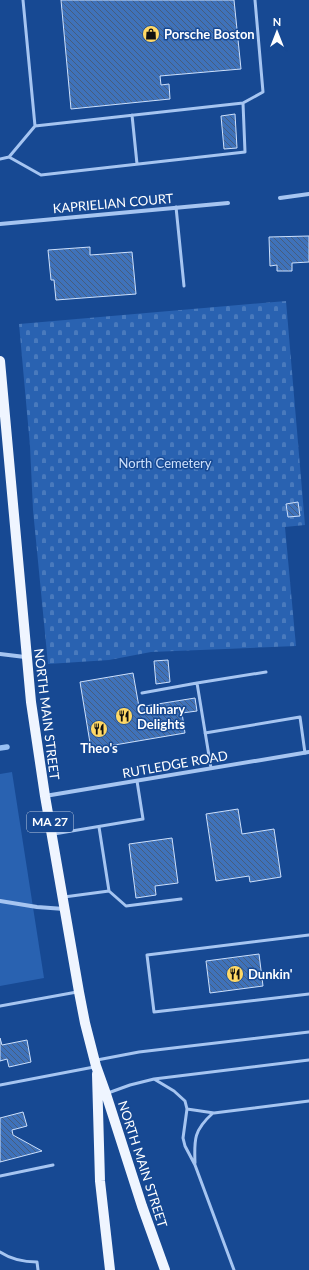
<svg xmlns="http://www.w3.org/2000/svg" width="309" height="1270" font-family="Lato,sans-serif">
  <defs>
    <pattern id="cemetery-stones" width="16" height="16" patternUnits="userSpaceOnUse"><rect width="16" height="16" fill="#2962b1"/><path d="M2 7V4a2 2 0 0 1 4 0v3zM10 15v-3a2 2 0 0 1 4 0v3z" fill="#497abd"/></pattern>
    <pattern id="building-back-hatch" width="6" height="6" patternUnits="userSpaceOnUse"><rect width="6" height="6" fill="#3f72ba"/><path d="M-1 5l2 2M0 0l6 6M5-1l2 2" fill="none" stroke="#465d7e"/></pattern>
  </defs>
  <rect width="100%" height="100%" fill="#174993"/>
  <path fill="url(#cemetery-stones)" d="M286,301L305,525L285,527L296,646L151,652L109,660L48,664L33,510L30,446L19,324Z"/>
  <path fill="#2962b1" d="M12,772L44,978L0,986V774Z"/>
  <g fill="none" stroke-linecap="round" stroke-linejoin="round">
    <path stroke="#98c0f3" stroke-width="5.5" d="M0,748L7,747"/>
  </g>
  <path fill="url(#building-back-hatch)" stroke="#cde0fc" d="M61,0H234L241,69L160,76L161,85L169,84L170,99L71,109Z
    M235,114L237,148L224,149L221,116Z
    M309,236V262L292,263V271H277V265L270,266L269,237Z
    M90,247V255L132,252L136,294L56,300L54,280H51L48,250Z
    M298,502L300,516L288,517L286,504Z
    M168,660L170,682L156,684L154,661Z
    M133,673L139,707L195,698L197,711L182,713L185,733L91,749L80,682Z
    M238,809L242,834L274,829L281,877L250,882L249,876L216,881L206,814Z
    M172,838L178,883L155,886L156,895L136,898L129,844Z
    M259,954L263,986L210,993L206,961Z
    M0,1038L2,1045L27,1040L31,1062L9,1067L7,1059L0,1061Z
    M23,1112L27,1126L12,1130L13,1135L42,1151L0,1162V1118Z"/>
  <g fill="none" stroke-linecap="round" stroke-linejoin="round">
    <path stroke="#a6c5f1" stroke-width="3" d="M243,103L263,92L255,0
      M132,115L137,164
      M9,157L41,175L245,152L243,103L35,126
      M0,159L9,157L35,126L23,0
      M176,207L184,286
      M197,683L266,672
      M142,693L197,683L211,768
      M205,733L300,717L305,753
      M54,834L143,819L137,781
      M109,891L126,906L181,899
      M64,897L109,891L99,827
      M309,935L147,955L154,1012L309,994
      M0,1006L77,992
      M97,1060L139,1052L309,1032
      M154,1079L174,1091L185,1101L187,1109L183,1138L185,1146L195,1165L234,1270
      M0,1085L94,1067
      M108,1093L130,1085L154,1079L309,1060
      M187,1109L214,1113L309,1101
      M195,1163C194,1139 194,1130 213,1113
      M0,1176L53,1165
      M0,1252C12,1260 23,1262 37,1262L38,1270"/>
    <path stroke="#a6c5f1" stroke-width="4" d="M280,198L309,194
      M0,224L228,203
      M0,654L25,657
      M45,796L309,752
      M0,901L37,907L64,909"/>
    <path stroke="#eff5ff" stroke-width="10" d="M0,361L31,702L45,796L79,992L85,1023L96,1066L106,1094L142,1206L165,1270
      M97,1074L100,1181L110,1270"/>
  </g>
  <defs>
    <g id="shop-disc" transform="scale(0.9)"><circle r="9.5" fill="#ffd865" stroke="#174993"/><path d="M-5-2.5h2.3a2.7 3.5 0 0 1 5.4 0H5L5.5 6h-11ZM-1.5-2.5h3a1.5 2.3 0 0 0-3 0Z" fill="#111"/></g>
    <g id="restaurant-disc" transform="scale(0.9)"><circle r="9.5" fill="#ffd865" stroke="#174993"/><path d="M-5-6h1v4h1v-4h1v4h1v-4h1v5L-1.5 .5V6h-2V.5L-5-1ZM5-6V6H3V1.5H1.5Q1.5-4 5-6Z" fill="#111"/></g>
  </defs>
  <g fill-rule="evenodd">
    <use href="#shop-disc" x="151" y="34"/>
    <use href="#restaurant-disc" x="124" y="716"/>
    <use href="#restaurant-disc" x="99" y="729"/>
    <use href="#restaurant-disc" x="235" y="974"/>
  </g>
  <g text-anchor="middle" stroke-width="3" stroke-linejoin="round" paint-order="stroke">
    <rect fill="#174993" stroke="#b9c8df" stroke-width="1" x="27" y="812" width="46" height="20" rx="3"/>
    <g font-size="12" font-weight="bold" fill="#fff">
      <text x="50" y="826">MA 27</text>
    </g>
    <g font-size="13" font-weight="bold" fill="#fff" stroke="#174993" text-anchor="start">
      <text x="164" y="39">Porsche Boston</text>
      <text x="137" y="714">Culinary<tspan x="137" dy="15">Delights</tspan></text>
      <text x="99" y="753" text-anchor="middle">Theo's</text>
      <text x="248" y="979">Dunkin'</text>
    </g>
    <g font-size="13" fill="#fff" stroke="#174993">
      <text transform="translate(113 203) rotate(-5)" y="5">KAPRIELIAN COURT</text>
      <text transform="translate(47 714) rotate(83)" y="5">NORTH MAIN STREET</text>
      <text transform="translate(175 764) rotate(-10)" y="5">RUTLEDGE ROAD</text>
      <text transform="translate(143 1164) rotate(72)" y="5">NORTH MAIN STREET</text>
    </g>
    <g font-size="13" fill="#cde0fc" stroke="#174993">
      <text x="165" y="468">North Cemetery</text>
    </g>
  </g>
  <g transform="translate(277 32)" stroke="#174993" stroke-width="3" paint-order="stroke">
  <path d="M0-3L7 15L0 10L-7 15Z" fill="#ffffff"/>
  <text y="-6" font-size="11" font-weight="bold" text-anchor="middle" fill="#ffffff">N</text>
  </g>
</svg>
